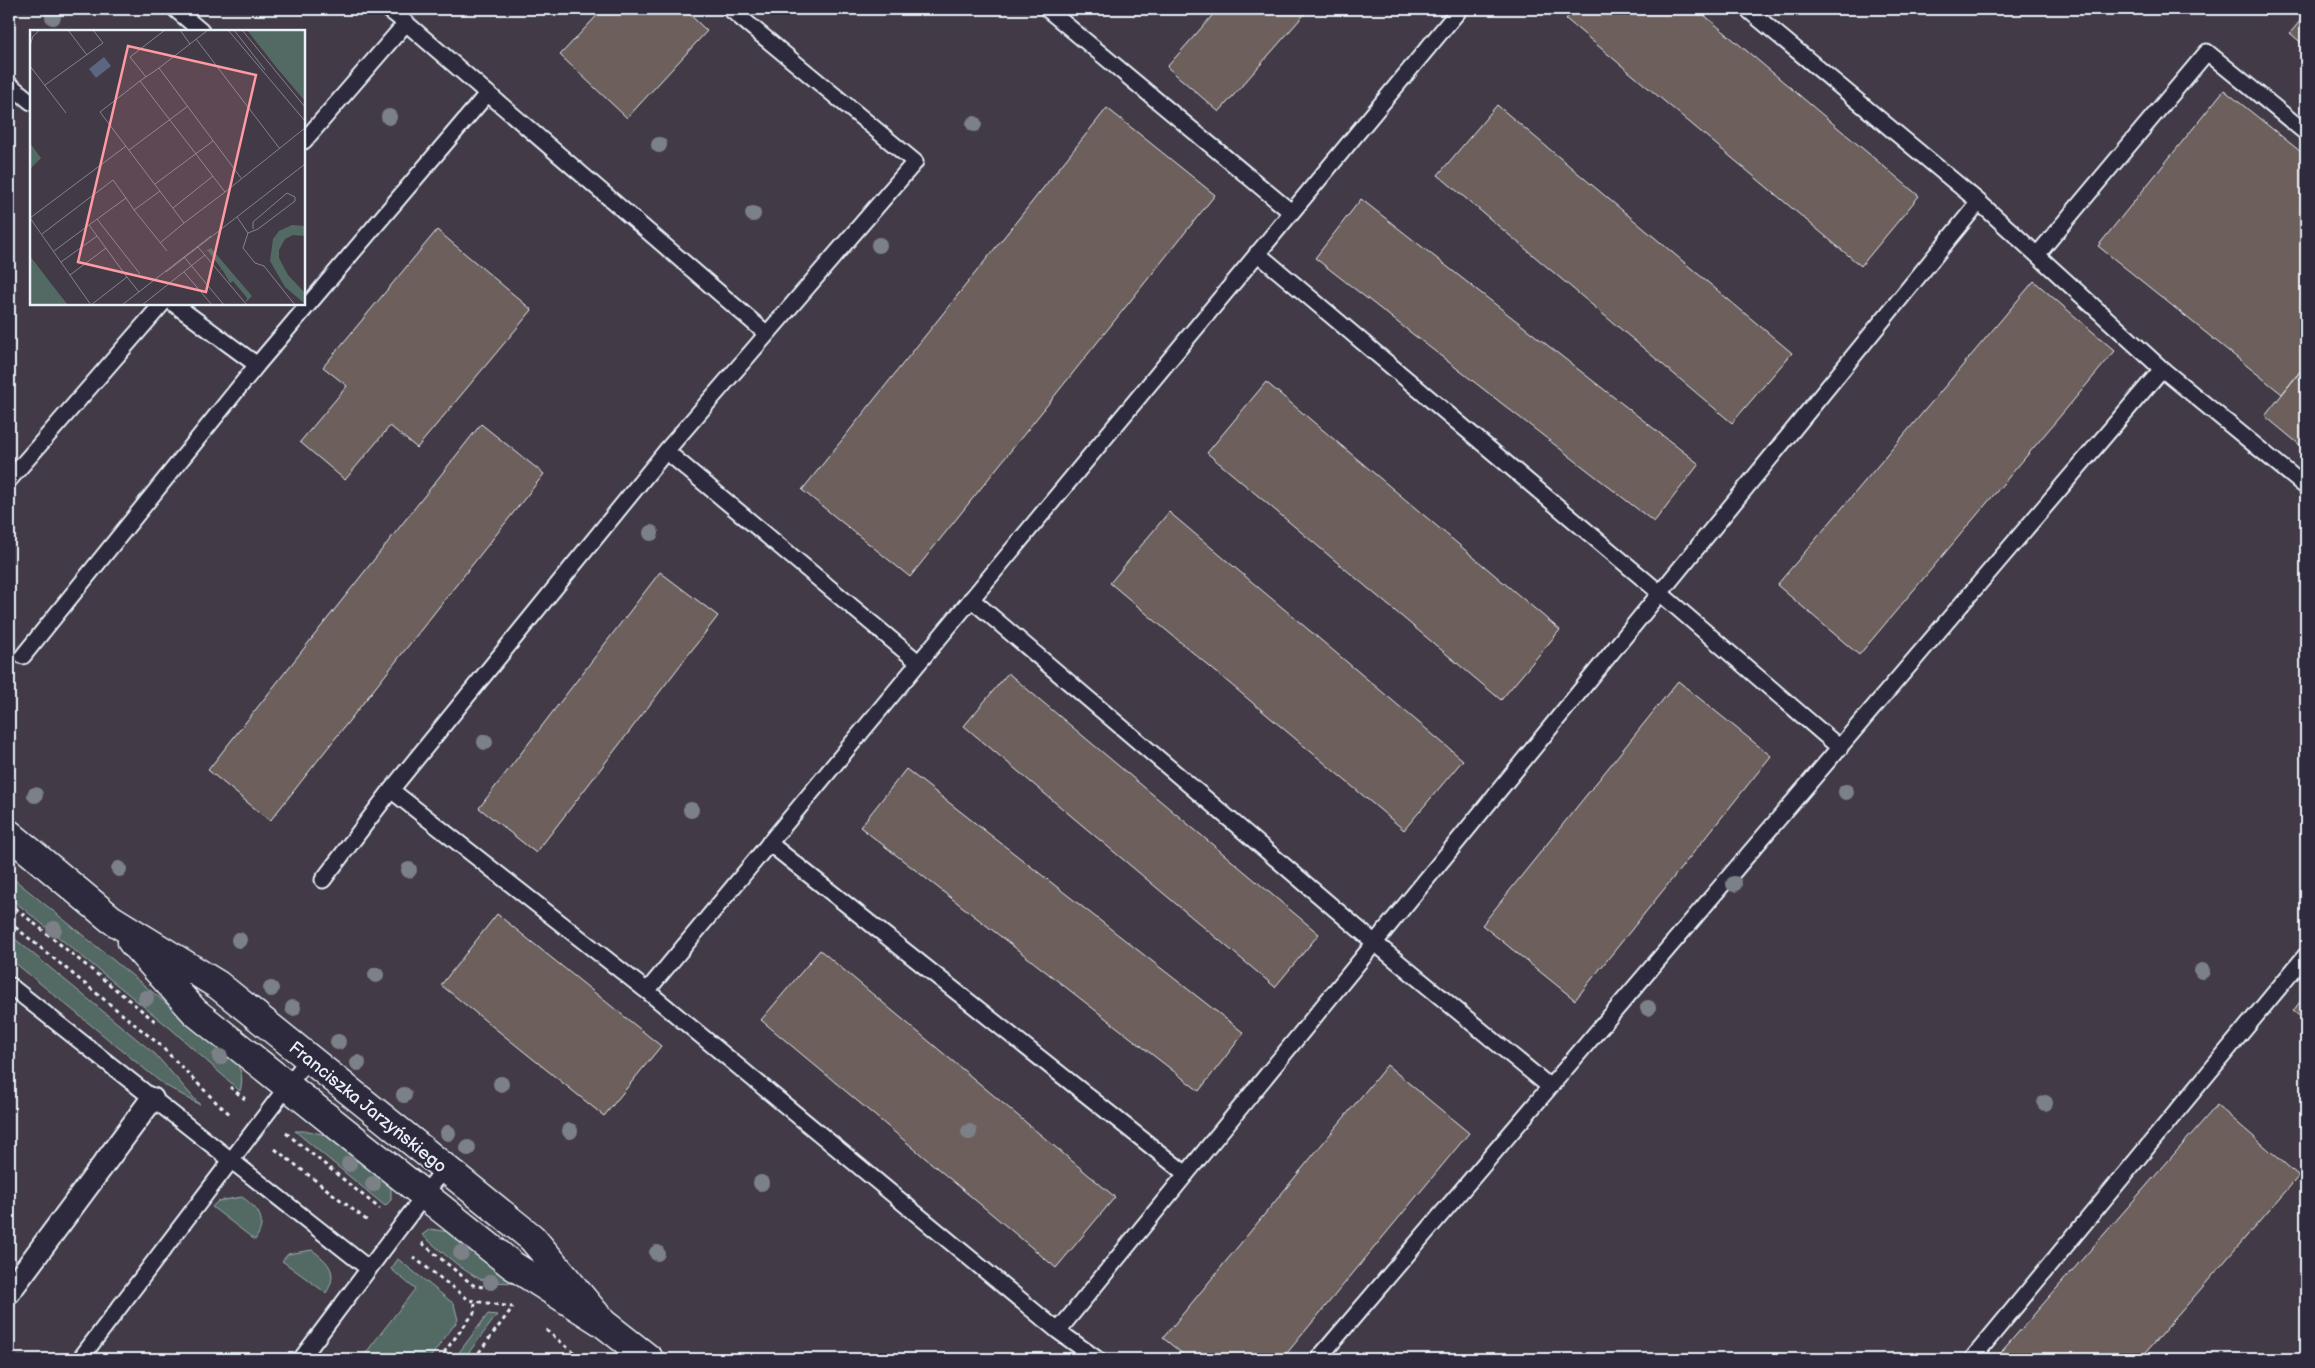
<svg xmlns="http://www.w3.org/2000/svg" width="2315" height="1368" font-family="'Balsamiq Sans',sans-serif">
  <rect width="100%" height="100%" fill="#423a46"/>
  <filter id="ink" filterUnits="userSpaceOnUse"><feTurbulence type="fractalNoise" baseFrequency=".02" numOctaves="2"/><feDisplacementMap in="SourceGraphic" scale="10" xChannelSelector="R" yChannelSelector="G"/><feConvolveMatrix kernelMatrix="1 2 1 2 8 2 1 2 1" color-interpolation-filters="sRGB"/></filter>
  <g filter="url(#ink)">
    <path fill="#526964" stroke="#9dadae" d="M9,875L232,1057C241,1067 244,1077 240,1091L170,1028L9,897Z
      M9,934L155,1054L200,1105L163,1084L9,958Z
      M295,1131H309L329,1136L385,1177L391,1189V1200L385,1206Z
      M242,1197C259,1209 268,1220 255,1240L212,1207L218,1201Z
      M430,1229L456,1233L518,1285C506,1280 495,1285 483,1280C465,1274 438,1248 422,1235Z
      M312,1250C329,1262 339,1273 326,1293L282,1261L288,1254Z
      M398,1259L454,1304L458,1320L429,1359H361L415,1289L391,1269Z
      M488,1314L497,1315L464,1359H454Z"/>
    <path fill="#6d615c" stroke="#e8f1f8" d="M603,9H684L707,31L627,118L560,55Z
      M1218,9H1309L1219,112L1167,67Z
      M1574,9H1697L1919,196L1861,266L1566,19Z
      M2306,14V47L2290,33Z
      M2224,90L2306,156V364L2282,394L2098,246Z
      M1497,105L1792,353L1732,423L1438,175Z
      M1107,108L1215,195L910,577L802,490Z
      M1361,199L1699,464L1654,522L1315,258Z
      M437,230L532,310L417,448L390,426L345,480L300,442L347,386L323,367Z
      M2034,281L2115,351L1859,655L1777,585Z
      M2306,364V450L2265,416Z
      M1266,382L1560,630L1501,700L1207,453Z
      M481,424L544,474L270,821L208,770Z
      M1169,512L1463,760L1404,830L1110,583Z
      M660,572L718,616L536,853L479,808Z
      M1008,673L1319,934L1275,987L964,726Z
      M1678,681L1771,756L1575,1000L1482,925Z
      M906,769L1244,1033L1199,1091L860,827Z
      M497,914L661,1046L604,1116L441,985Z
      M820,950L1115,1197L1056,1268L761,1020Z
      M2306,994V1021L2293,1011Z
      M1387,1065L1469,1133L1282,1359H1189L1163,1338Z
      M2217,1105L2299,1176L2140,1359H1995Z"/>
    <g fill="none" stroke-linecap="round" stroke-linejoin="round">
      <g stroke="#e8f1f8" stroke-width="19">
        <path id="service" d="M175,9L201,31
          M388,9L406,23
          M730,9L915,162L767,334
          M1047,9L1291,212
          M1747,9L1979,202
          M9,84L31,102
          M304,141L406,23L767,334L666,451L918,662
          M1257,253L1660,593L1840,748
          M2037,255L2207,52L2306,133
          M174,304L257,365
          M2162,369L2306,487
          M9,480L162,304
          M971,599L1375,943L1550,1087
          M23,656L257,365L487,94
          M391,790L647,991
          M769,843L1186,1174
          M323,880L391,790L666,451
          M9,985L369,1269
          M1058,1331L647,991L1460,9
          M80,1359L309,1058
          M301,1359L444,1169
          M1097,1359L1058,1331L1979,202L2162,369L1318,1359
          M1972,1359L2306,955"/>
      </g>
      <g stroke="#e8f1f8" stroke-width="26">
        <path id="pedestrian" d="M9,1292L152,1099"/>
      </g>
      <g stroke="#e8f1f8" stroke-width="31">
        <path id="minor" d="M9,834L111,919L218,985L532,1238L603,1323
          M132,942L195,1012L512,1265L603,1323L649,1359"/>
      </g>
      <path stroke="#e8f1f8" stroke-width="3" stroke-dasharray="4 4" stroke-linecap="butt" d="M9,903L156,1022
        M9,922L160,1045L217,1103L231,1115
        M230,1087L245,1099
        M286,1133L380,1209
        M275,1149L369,1222
        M422,1243L473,1285L483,1287
        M413,1257L469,1300L512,1307
        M546,1330L582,1359
        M439,1359L474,1313L475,1302
        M474,1359L513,1307"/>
      <use href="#service" stroke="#2f2a3d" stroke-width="15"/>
      <use href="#pedestrian" stroke="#2f2a3d" stroke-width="22"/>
      <use href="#minor" stroke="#2f2a3d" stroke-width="28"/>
    </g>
    <g fill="#7c8187">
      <circle cx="53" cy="17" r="8"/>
      <circle cx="389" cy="117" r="8"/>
      <circle cx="974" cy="124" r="8"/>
      <circle cx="659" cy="145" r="8"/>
      <circle cx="753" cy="214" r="8"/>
      <circle cx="879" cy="245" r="8"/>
      <circle cx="651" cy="533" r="8"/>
      <circle cx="485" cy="742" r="8"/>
      <circle cx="1846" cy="792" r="8"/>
      <circle cx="35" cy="795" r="8"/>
      <circle cx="691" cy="810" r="8"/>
      <circle cx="119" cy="869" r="8"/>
      <circle cx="409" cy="870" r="8"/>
      <circle cx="1734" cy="884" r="8"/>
      <circle cx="54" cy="929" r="8"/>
      <circle cx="239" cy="940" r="8"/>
      <circle cx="2202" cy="971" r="8"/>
      <circle cx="376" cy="975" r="8"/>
      <circle cx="271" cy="989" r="8"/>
      <circle cx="146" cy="998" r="8"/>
      <circle cx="293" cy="1008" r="8"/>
      <circle cx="1648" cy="1008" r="8"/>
      <circle cx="338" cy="1042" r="8"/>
      <circle cx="220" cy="1057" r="8"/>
      <circle cx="358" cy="1063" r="8"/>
      <circle cx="501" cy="1084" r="8"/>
      <circle cx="404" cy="1095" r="8"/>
      <circle cx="2045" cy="1103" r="8"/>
      <circle cx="570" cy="1131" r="8"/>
      <circle cx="969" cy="1132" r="8"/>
      <circle cx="448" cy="1133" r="8"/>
      <circle cx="468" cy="1148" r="8"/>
      <circle cx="349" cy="1164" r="8"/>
      <circle cx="761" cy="1183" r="8"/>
      <circle cx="373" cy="1184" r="8"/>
      <circle cx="461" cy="1253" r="8"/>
      <circle cx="657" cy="1253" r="8"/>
      <circle cx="491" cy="1282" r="8"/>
    </g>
  </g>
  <g text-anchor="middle" stroke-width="4" stroke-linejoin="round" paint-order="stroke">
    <g font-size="18" fill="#e8f1f8" stroke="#2f2a3d">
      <text transform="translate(368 1107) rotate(39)" y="6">Franciszka Jarzyńskiego</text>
    </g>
  </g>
  <g transform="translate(30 30)">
    <rect width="275" height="275" fill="#423a46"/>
    <path d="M217,0H275V71L246,37ZM0,113L11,128L0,139ZM262,195L275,196V206L263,205L255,209L249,220V228L258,245L275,263V274L255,257L240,231L243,209L249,201ZM181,218L222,266L216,272L217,268L203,251L200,253L192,239L190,241L191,238L178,221L174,222ZM0,226L23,256L38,275H0Z" fill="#526964"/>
    <path d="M74,27L81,36L66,48L59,39Z" fill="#5c667e"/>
    <path fill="none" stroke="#84838d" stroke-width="1" d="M38,0L57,25M150,0L160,14M198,0L275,91M204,0L235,40M212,0L275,77M166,9L250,119M0,16L3,6L10,0M0,36L36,83M129,38L178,0M116,47L100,27L135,0M110,51L70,82L154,193L195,162M15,55L73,13L63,0M96,116L0,188L61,275L97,247L59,195L96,168L104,180L130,161M99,120L158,76M211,148L129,38L110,51L195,162L275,98M125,154L183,111M143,178L183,146M104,180L137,221M207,187L218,203L228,199L265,171V167L257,163L223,192V199M67,189L110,244M218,203L213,218L225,233L234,236L265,275M12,204L83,150L96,168M130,213L154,193M168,217L217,275M24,221L59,195M155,228L194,275M31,232L67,206M136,242L275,134M154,242L182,275M40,245L76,218M97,247L109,262M92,275L181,206M112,275L175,225"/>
    <path fill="#ff9aa2" fill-opacity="0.15" stroke="#ff9aa2" stroke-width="2.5" d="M98,16L226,45L176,262L48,232Z"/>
    <rect width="275" height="275" fill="none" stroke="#e8f1f8" stroke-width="2.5"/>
  </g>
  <rect width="2315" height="1368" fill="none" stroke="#2f2a3d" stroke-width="30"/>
  <rect x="15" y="15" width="2285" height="1338" fill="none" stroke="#e8f1f8" stroke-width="2" filter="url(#ink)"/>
</svg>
